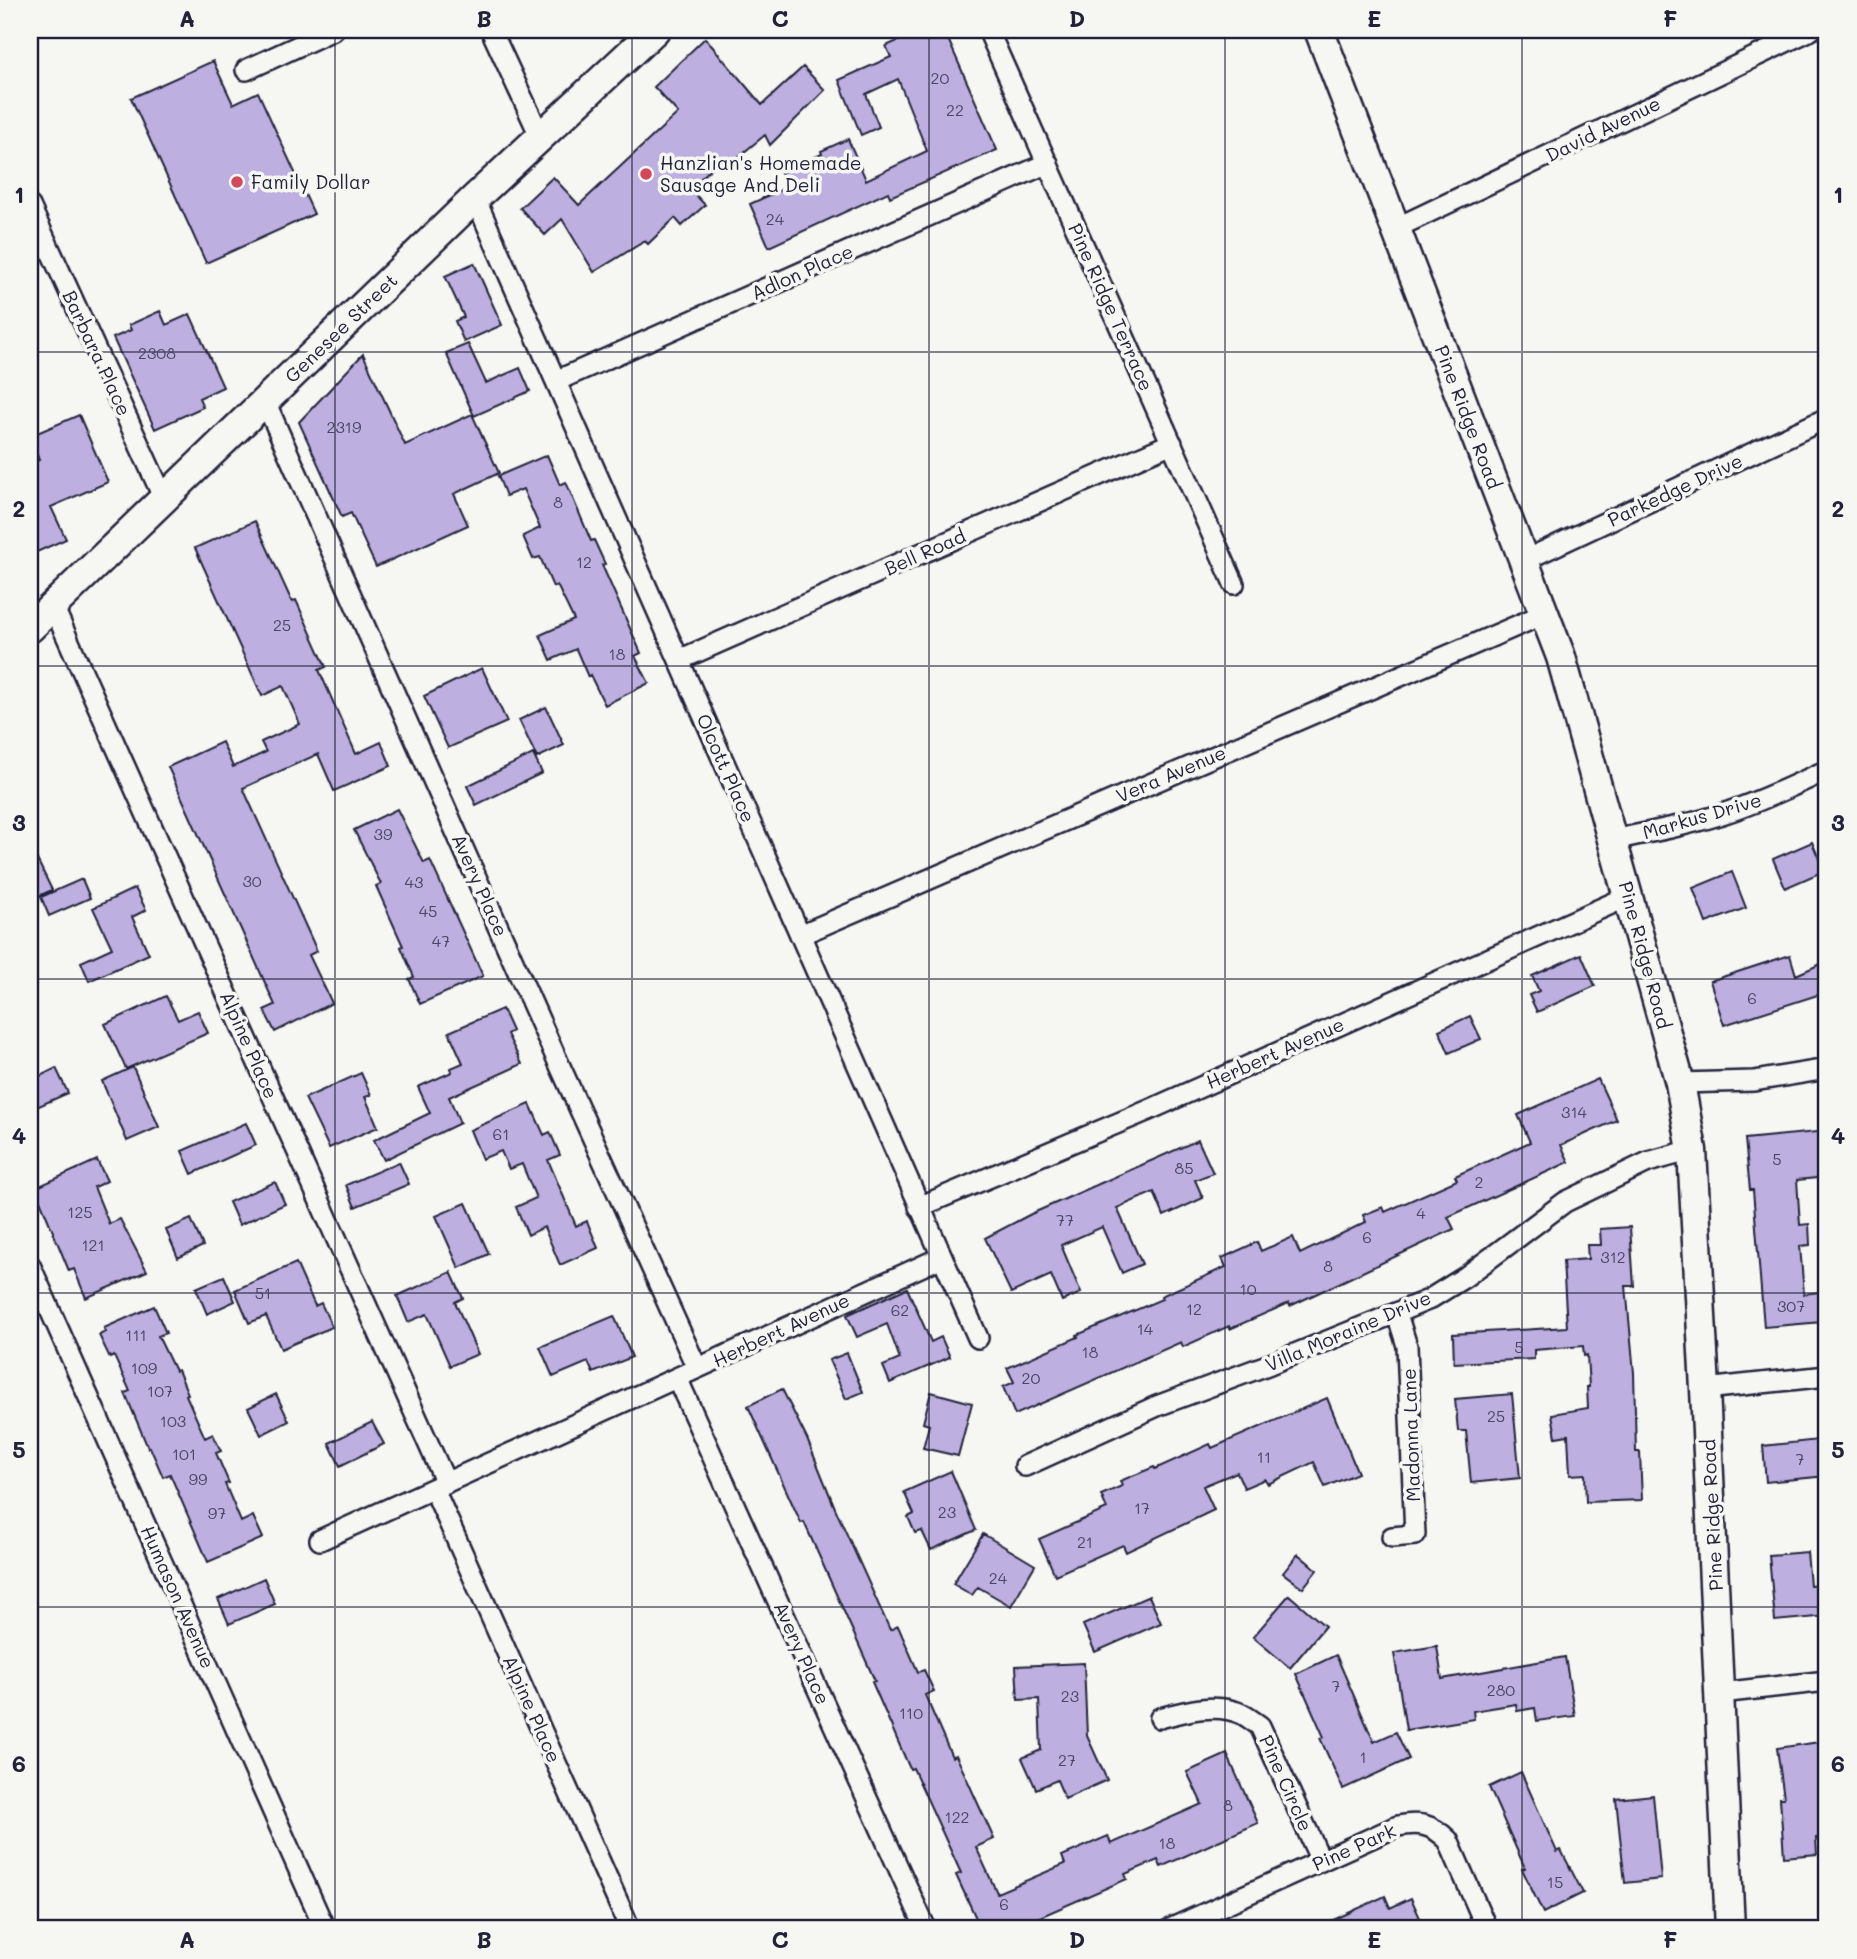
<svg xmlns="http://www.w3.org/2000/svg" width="1857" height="1959" font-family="Mali,sans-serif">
  <rect width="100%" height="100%" fill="#f6f6f2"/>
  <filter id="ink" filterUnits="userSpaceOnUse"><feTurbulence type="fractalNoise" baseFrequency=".0143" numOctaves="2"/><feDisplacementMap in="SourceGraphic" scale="14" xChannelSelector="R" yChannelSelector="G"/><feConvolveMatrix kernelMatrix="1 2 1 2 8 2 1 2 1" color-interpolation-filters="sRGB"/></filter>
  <g filter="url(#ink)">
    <path fill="#bdb0e1" stroke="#22223b" stroke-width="2" d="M923,30H944L997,150L890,197L888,192L769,247L750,204L788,187L781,172L822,154L821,151L848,139L866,180L927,151L898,79L866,94L879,127L861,135L839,80L891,57L886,46Z
      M705,38L762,105L803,67L825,90L770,145L765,135L727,166L721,159L690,189L705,205L682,226L675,218L648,244L645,241L594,272L562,219L545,235L520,208L553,177L579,205L678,113L654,87Z
      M213,61L233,104L258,92L314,214L206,263L131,98Z
      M474,263L502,325L464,342L455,321L464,317L445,276Z
      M160,311L166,325L190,314L223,387L199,398L203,407L155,429L113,338L131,330L129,325Z
      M468,344L486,383L520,368L530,391L474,416L446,353Z
      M363,354L405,445L472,414L499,473L454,494L468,525L376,567L351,513L342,517L299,422Z
      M79,415L108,482L51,507L66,539L30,555V464L39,460L30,436Z
      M547,455L560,485L566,482L591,541L594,540L605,564L602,565L641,653L635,656L649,683L605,705L590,675L588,677L576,649L551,660L540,635L574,620L557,585L553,587L540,557L533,559L523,536L540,528L523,489L506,496L498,476Z
      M255,521L292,602L296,600L326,667L319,670L356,754L381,742L391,766L334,791L318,754L243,788L317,951L309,955L332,1003L275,1032L264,1010L275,1005L168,767L222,742L233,767L266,752L261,742L300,724L283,686L262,696L195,548Z
      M482,668L507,722L448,748L424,696Z
      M546,707L564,745L537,758L519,720Z
      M533,754L542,773L476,805L467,786Z
      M397,809L424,863L430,860L483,976L420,1004L409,979L414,977L401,947L403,946L376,886L381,884L354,830Z
      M1812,842L1824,871L1785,888L1773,859Z
      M30,845L52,890L30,900Z
      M1732,872L1746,908L1706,923L1693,888Z
      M82,879L90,898L49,916L41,897Z
      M135,888L146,910L132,917L149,954L89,981L81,962L112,948L93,908Z
      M1581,954L1595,986L1537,1012L1529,995L1539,991L1532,976Z
      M1790,955L1796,975L1827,961V992L1724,1025L1710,981Z
      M166,996L178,1020L198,1011L208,1033L126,1069L105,1024Z
      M502,1009L512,1031L507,1034L522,1064L449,1097L460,1123L384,1160L374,1140L430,1113L418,1087L452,1072L451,1068L463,1063L449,1032Z
      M1470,1016L1481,1039L1449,1053L1439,1030Z
      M133,1067L159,1127L127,1141L102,1081Z
      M56,1068L68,1093L30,1110V1081Z
      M361,1073L371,1095L365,1097L378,1127L329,1148L305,1098Z
      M1598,1079L1617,1120L1561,1145L1569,1162L1448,1217L1454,1229L1290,1306L1289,1303L1230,1329L1229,1326L1183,1347L1181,1342L1015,1415L1003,1387L1014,1382L1007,1368L1078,1337L1077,1335L1162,1299L1161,1296L1226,1267L1222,1258L1257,1242L1261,1251L1293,1237L1300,1254L1366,1222L1363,1215L1383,1207L1385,1212L1457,1180L1455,1176L1530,1142L1518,1115Z
      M530,1104L544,1135L550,1132L560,1155L548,1160L576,1226L587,1221L598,1248L560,1265L544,1227L528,1235L516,1207L536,1198L522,1164L509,1169L501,1151L482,1159L470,1130Z
      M246,1123L256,1145L192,1174L182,1151Z
      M1827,1131V1177L1797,1180L1800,1225L1809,1224L1810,1245L1800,1246L1804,1294L1820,1292L1822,1322L1764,1327L1753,1190H1750L1745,1139Z
      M1198,1140L1213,1173L1195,1180L1203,1198L1164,1216L1154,1192L1117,1208L1142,1264L1122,1273L1102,1227L1061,1245L1081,1293L1062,1301L1051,1275L1011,1293L985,1238L1031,1214Z
      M97,1160L107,1181L94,1187L109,1224L120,1219L147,1271L86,1298L74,1269L69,1271L35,1188Z
      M399,1162L409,1184L355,1207L346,1185Z
      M275,1182L285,1204L239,1225L229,1202Z
      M466,1203L489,1254L459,1268L436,1216Z
      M191,1219L203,1246L178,1258L166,1230Z
      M1630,1227L1634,1286H1626L1634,1373L1636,1452H1640L1642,1500L1586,1502L1585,1474L1570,1475L1568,1435L1556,1437L1552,1414L1588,1408L1587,1387H1589L1587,1355L1584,1356L1583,1346L1534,1350V1359L1454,1363L1453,1334L1567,1327L1563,1261L1588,1259L1587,1245H1601L1600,1229Z
      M296,1263L315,1306L321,1303L332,1327L281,1349L266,1316L249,1323L235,1290Z
      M451,1272L463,1298L455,1302L478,1354L450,1366L427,1314L408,1322L397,1296Z
      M224,1276L235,1301L207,1314L196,1288Z
      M907,1288L931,1342L941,1337L950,1357L890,1383L883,1366L900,1359L887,1324L857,1337L847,1315Z
      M154,1306L166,1333L158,1336L175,1371L178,1370L188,1394L186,1395L205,1438L213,1434L221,1451L216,1453L229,1483L225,1484L241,1522L253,1516L263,1538L208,1562L170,1474L163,1477L150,1447L148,1448L125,1393L130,1391L114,1356L110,1358L99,1335L106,1332L104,1328Z
      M614,1316L632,1357L593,1373L588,1362L553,1377L540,1347Z
      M847,1353L863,1392L846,1399L829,1360Z
      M782,1389L807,1439L835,1508L890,1630L898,1626L918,1672L924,1670L934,1691L925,1695L952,1757L956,1755L994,1839L976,1847L997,1893L1065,1864L1062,1856L1108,1836L1111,1844L1202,1804L1187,1772L1227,1754L1258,1823L1161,1867L1158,1860L1125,1874L1127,1879L1035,1919L1036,1922L1019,1929H981L956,1875L961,1873L913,1768L910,1769L872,1682L875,1681L804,1522L801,1523L748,1406Z
      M931,1392L972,1403L958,1456L923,1448L929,1425L923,1423Z
      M276,1394L289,1421L261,1435L248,1408Z
      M1512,1394L1520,1478L1471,1483L1466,1431H1458L1455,1399Z
      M1327,1398L1358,1473L1325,1487L1314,1462L1268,1484L1265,1479L1244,1488L1237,1472L1203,1486L1214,1510L1126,1552L1123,1545L1055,1575L1039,1539L1107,1509L1101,1495L1122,1486L1120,1481L1154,1467L1155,1469L1210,1444L1212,1448Z
      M372,1422L384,1444L340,1466L329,1443Z
      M1827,1439V1476L1766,1482L1763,1446Z
      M951,1471L976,1530L931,1550L922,1531L915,1533L908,1517L914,1514L904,1492Z
      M983,1534L1035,1565L1011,1606L978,1587L972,1595L953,1584Z
      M1807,1552L1810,1585L1827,1584V1616L1775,1621L1769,1555Z
      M1298,1554L1317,1570L1303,1588L1283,1573Z
      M264,1578L275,1604L229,1624L218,1599Z
      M1289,1595L1325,1626L1290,1668L1253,1637Z
      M1149,1596L1161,1623L1095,1652L1083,1625Z
      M1437,1646L1442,1679L1565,1657L1575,1716L1537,1721L1535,1708L1517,1711L1516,1704L1473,1711L1474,1719L1406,1730L1394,1653Z
      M1336,1655L1374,1742L1396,1732L1409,1759L1343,1789L1320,1738L1324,1737L1296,1674Z
      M1084,1663L1087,1736L1107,1780L1065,1799L1057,1780L1036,1789L1022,1758L1041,1750L1039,1699L1018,1700L1016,1666Z
      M1827,1741V1838H1816L1817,1854L1784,1857L1780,1798H1784L1777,1748Z
      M1521,1772L1557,1852L1561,1850L1583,1893L1543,1913L1522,1869L1525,1868L1489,1787Z
      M1653,1795L1661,1879L1625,1883L1616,1799Z
      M1385,1896L1390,1908L1411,1898L1425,1929H1314Z"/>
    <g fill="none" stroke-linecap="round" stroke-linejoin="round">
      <g stroke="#22223b" stroke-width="24">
        <path id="street" d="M491,30L541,138
          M988,30L1234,584
          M246,70L333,30
          M475,198L978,1338
          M30,206L164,499
          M1396,228L1811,30
          M556,381L1048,163
          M265,401L550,1044L697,1368
          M1523,561L1827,418
          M53,606L446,1483
          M679,660L1172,443
          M1612,840C1651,832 1690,825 1728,812C1762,801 1795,785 1827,770
          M800,935L1544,614
          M1680,1083L1754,1081L1827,1069
          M919,1207L1149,1110L1629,896
          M30,1265L325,1929
          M677,1378L926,1929
          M1705,1389L1827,1376
          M1025,1466L1157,1406L1270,1364L1428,1300L1465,1277L1565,1202L1648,1162L1692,1150
          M434,1489L630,1929
          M1392,1537L1415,1535L1407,1346L1397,1314
          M320,1540L942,1257
          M1720,1693L1827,1681
          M1160,1718C1185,1711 1217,1702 1242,1714C1248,1717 1254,1722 1260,1726L1321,1861
          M1170,1929L1398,1826C1419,1822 1432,1824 1448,1840L1487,1929"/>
      </g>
      <g stroke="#22223b" stroke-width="33">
        <path id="secondary" d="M1319,30L1561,657L1680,1083L1692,1150L1705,1389L1730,1929
          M30,628L475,198L655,30"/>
      </g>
      <use href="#street" stroke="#f6f6f2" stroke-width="19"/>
      <use href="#secondary" stroke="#f6f6f2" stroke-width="28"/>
    </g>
  </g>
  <path fill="none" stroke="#22223b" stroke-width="2" stroke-opacity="0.55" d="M335,30V1929M632,30V1929M929,30V1929M1225,30V1929M1522,30V1929M30,352H1827M30,666H1827M30,979H1827M30,1293H1827M30,1607H1827"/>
  <g fill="#d1495b" stroke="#f6f6f2" stroke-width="2.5">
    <circle cx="646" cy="174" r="7"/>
    <circle cx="237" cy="182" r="7"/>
  </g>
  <g text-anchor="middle" stroke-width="7" stroke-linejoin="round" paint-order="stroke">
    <g font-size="16" fill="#494664">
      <text x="940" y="84">20</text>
      <text x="955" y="116">22</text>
      <text x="775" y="225">24</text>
      <text x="157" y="359">2308</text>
      <text x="344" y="433">2319</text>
      <text x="558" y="508">8</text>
      <text x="584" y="568">12</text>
      <text x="282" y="631">25</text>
      <text x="617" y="660">18</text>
      <text x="383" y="840">39</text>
      <text x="252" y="887">30</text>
      <text x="414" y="888">43</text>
      <text x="428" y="917">45</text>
      <text x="441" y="947">47</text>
      <text x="1752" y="1004">6</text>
      <text x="1574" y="1118">314</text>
      <text x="501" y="1140">61</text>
      <text x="1777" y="1165">5</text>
      <text x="1184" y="1174">85</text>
      <text x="1479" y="1188">2</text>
      <text x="80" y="1218">125</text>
      <text x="1421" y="1219">4</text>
      <text x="1065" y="1226">77</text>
      <text x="1367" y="1243">6</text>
      <text x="93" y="1251">121</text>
      <text x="1613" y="1263">312</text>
      <text x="1328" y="1272">8</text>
      <text x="1248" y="1295">10</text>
      <text x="263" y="1299">51</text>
      <text x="1791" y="1312">307</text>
      <text x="1194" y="1315">12</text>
      <text x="900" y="1316">62</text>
      <text x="1145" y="1335">14</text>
      <text x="136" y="1341">111</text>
      <text x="1519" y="1353">5</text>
      <text x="1090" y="1358">18</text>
      <text x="144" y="1374">109</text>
      <text x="1031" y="1384">20</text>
      <text x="160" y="1397">107</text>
      <text x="1496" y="1422">25</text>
      <text x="173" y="1427">103</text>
      <text x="184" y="1460">101</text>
      <text x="1264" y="1463">11</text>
      <text x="1800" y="1465">7</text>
      <text x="198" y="1485">99</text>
      <text x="1142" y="1514">17</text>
      <text x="947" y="1518">23</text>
      <text x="217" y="1519">97</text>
      <text x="1085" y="1548">21</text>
      <text x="998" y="1584">24</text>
      <text x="1336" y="1692">7</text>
      <text x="1501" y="1696">280</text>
      <text x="1070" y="1702">23</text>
      <text x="911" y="1719">110</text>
      <text x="1363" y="1763">1</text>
      <text x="1067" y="1766">27</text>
      <text x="1228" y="1811">8</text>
      <text x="957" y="1823">122</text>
      <text x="1167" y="1849">18</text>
      <text x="1555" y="1888">15</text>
      <text x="1004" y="1910">6</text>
    </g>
    <g font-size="19" fill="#22223b" stroke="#f6f6f2">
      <text transform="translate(1603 129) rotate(-26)" y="7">David Avenue</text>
      <text transform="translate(802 272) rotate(-24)" y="7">Adlon Place</text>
      <text transform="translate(1111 307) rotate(66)" y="7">Pine Ridge Terrace</text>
      <text transform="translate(341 328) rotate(-44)" y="7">Genesee Street</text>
      <text transform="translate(97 353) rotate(65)" y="7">Barbara Place</text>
      <text transform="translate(1468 417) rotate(69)" y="7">Pine Ridge Road</text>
      <text transform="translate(1675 490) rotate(-25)" y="7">Parkedge Drive</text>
      <text transform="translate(925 552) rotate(-24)" y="7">Bell Road</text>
      <text transform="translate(726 768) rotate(66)" y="7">Olcott Place</text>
      <text transform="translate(1171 774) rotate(-23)" y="7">Vera Avenue</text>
      <text transform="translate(1702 816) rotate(-16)" y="7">Markus Drive</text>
      <text transform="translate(480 885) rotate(66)" y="7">Avery Place</text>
      <text transform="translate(1645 955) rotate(75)" y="7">Pine Ridge Road</text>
      <text transform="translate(249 1045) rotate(66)" y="7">Alpine Place</text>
      <text transform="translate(1275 1053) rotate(-24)" y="7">Herbert Avenue</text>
      <text transform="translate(781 1330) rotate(-25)" y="7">Herbert Avenue</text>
      <text transform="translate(1348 1331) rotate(-23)" y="7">Villa Moraine Drive</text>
      <text transform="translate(1411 1435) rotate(-92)" y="7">Madonna Lane</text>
      <text transform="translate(1712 1515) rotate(-93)" y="7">Pine Ridge Road</text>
      <text transform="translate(178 1597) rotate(66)" y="7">Humason Avenue</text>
      <text transform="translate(802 1653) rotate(66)" y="7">Avery Place</text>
      <text transform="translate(532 1709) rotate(66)" y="7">Alpine Place</text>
      <text transform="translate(1286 1783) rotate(66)" y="7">Pine Circle</text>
      <text transform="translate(1354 1847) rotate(-24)" y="7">Pine Park</text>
    </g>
    <g font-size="19" fill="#22223b" stroke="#f6f6f2" text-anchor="start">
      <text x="660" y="170">Hanzlian's Homemade<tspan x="660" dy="22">Sausage And Deli</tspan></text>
      <text x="251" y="189">Family Dollar</text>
    </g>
  </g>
  <rect width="1857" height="1959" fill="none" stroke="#f6f6f2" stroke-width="77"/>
  <rect x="38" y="38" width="1780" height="1882" fill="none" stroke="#22223b" stroke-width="2.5"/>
  <g font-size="23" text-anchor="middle" font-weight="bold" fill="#22223b">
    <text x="187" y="27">A</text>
    <text x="484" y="27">B</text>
    <text x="780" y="27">C</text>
    <text x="1077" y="27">D</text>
    <text x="1374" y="27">E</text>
    <text x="1670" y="27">F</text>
    <text x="19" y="203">1</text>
    <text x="1838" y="203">1</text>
    <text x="19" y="517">2</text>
    <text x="1838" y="517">2</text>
    <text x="19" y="831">3</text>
    <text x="1838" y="831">3</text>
    <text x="19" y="1144">4</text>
    <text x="1838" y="1144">4</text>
    <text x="19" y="1458">5</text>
    <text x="1838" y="1458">5</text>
    <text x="19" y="1772">6</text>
    <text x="1838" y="1772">6</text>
    <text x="187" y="1948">A</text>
    <text x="484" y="1948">B</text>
    <text x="780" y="1948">C</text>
    <text x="1077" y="1948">D</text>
    <text x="1374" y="1948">E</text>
    <text x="1670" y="1948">F</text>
  </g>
</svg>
